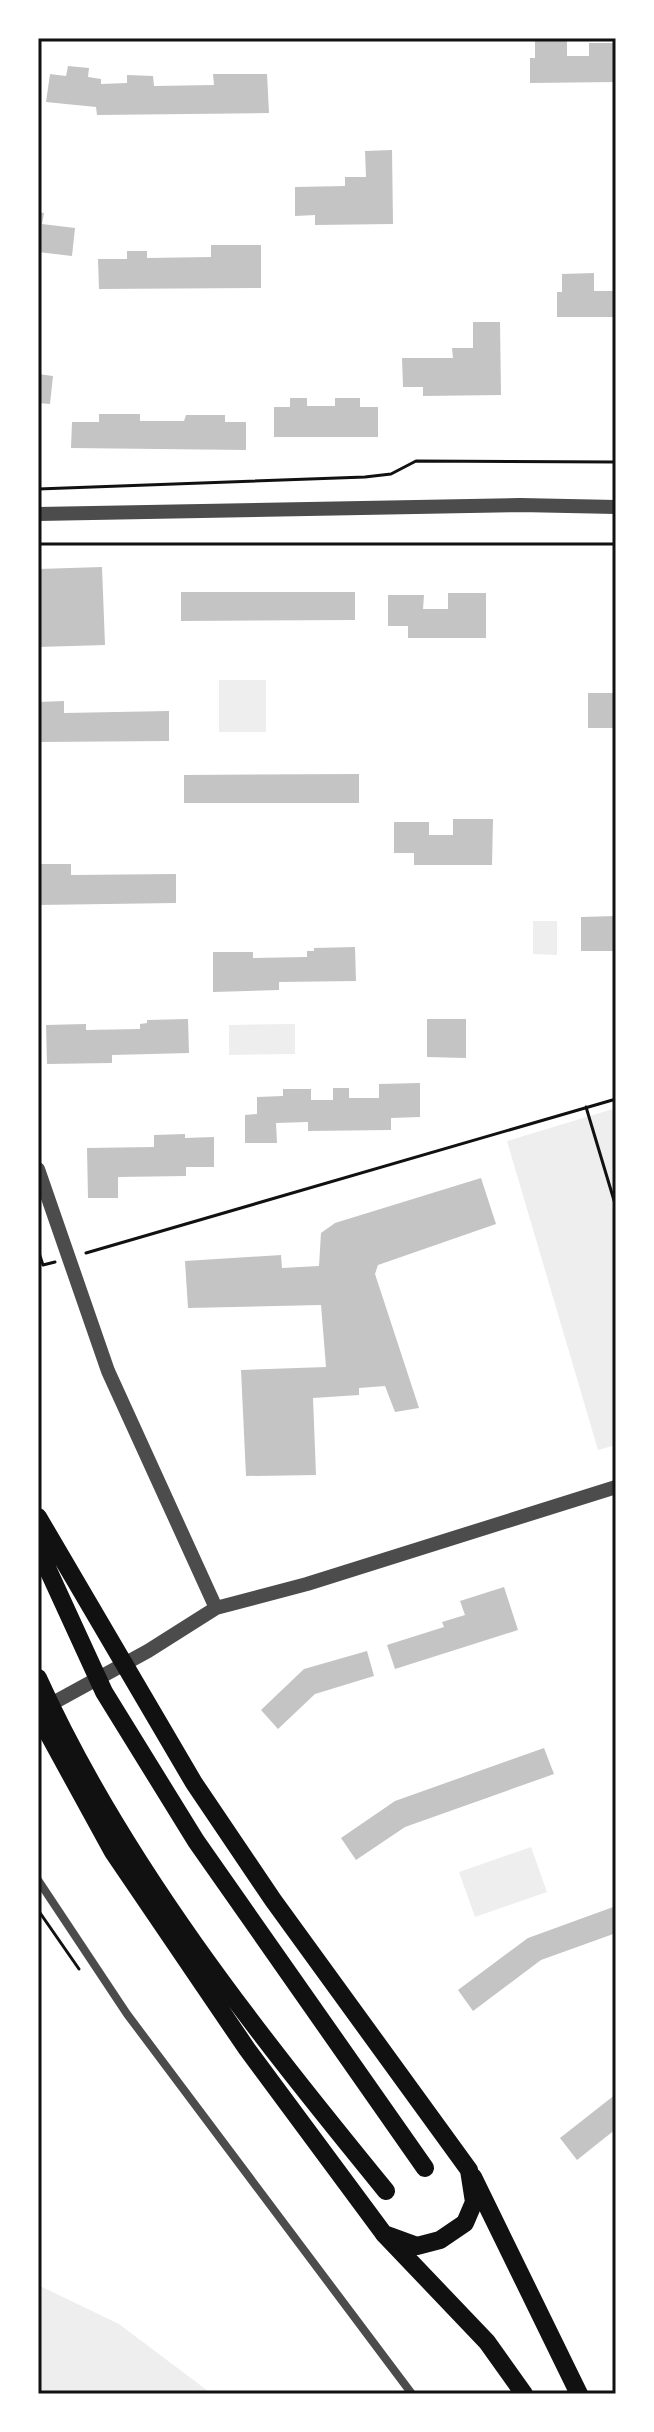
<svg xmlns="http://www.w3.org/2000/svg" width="654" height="2432" font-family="Karla,sans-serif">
  <rect width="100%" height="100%" fill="#fff"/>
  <path fill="#eee" d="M219,680H266V732H219Z
    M533,921H557V955L533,954Z
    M295,1024V1054L229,1055V1025Z
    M616,1108V1445L598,1450L507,1141Z
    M531,1847L547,1892L475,1917L459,1872Z
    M38,2285L119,2324L212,2394H38Z"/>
  <path fill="#c4c4c4" d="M535,39H567V56H589V43H616V82L530,83V58H535Z
    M68,66L89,68L88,77L101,79V84L127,83V75L153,76L154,86L214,85L213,74H267L269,113L97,115L96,107L46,102L50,74L66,76Z
    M392,150L393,224L315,225V215L295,216V187L345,186V177H366L365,151Z
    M38,212L44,213L42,224L75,228L72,256L38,252Z
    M211,245H261V288L99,289L98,259H127V251H147V258L211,257Z
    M594,273V291H616V317H557V292H562V274Z
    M473,322H500L501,395L423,396V387H403L402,358H453L452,348H473Z
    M38,374L53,376L50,404L38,403Z
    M290,398H307V406H335V398H360V407H378V437H274V407H290Z
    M99,414H140V421H184L186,415H225V422H246V450L71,448L72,422H99Z
    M102,567L105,645L38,647V569Z
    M181,592H355V620L181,621Z
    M448,593H486V638H408V626H388V595H424L423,609H448Z
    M588,693H616V728H588Z
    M64,701V713L169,711V741L38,742V702Z
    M359,774V803H184V775Z
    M453,819H493L492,865H414V853H394V822H429V835H453Z
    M38,864H71V875L176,874V903L38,905Z
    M616,916V951H581V917Z
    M355,947L356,981L279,982V990L213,992V952H253V958L307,957V951H314V948Z
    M188,1019L189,1053L112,1055V1063L47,1064L46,1025L86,1024V1030L140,1029V1024L147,1023V1020Z
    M427,1019H466V1058L427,1057Z
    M420,1083V1117L391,1118V1130L308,1131V1122L276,1123L277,1143H245V1115L257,1114V1097L283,1096V1089H311V1100H333V1088H349V1098H379V1084Z
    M185,1134V1138L214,1137V1167H186V1176L118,1177V1198H88L87,1148L154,1147V1135Z
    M481,1178L496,1224L378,1265L375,1274L419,1408L395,1412L385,1386L359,1388V1395L313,1398L316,1475L246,1476L241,1370L326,1367L321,1305L188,1308L185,1261L281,1255L282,1268L319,1266L321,1233L335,1223Z
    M504,1587L518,1630L395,1669L387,1645L444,1627L442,1622L465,1615L460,1601Z
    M367,1651L374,1676L315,1694L278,1729L261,1710L304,1669Z
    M544,1748L554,1774L405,1827L356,1860L341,1838L395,1801Z
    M616,1906V1933L541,1960L473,2011L458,1990L528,1938Z
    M616,2094V2129L577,2160L560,2138Z"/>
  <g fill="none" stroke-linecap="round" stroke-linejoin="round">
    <path stroke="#111" stroke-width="3" d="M38,489L365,477L391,474L416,461L616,462
      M38,544H616
      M586,1107L616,1207
      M38,1250L43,1265L55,1262
      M86,1253L616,1099
      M38,1910L79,1969"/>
    <path stroke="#4c4c4c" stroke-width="8" d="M38,1880L127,2014L412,2394"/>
    <path stroke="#4c4c4c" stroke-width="14" d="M38,514L520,505L616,507
      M38,1169L108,1371L216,1608
      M42,1709L148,1651L216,1608L307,1584L616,1487"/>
    <path stroke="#111" stroke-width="18" d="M473,2177L579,2394
      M384,2234L487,2342L524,2394"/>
    <path stroke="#111" stroke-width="18" d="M38,1517L194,1783L273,1900L469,2170L474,2202L465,2223L440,2240L417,2246L384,2234L247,2049L113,1852L38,1715
      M38,1548L104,1692L196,1841L425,2168
      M38,1678C122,1864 258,2034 386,2191"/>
  </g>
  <rect width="654" height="2432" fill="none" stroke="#ffffff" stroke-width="80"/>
  <rect x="40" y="40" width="574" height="2352" fill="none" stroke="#111" stroke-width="3"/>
</svg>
